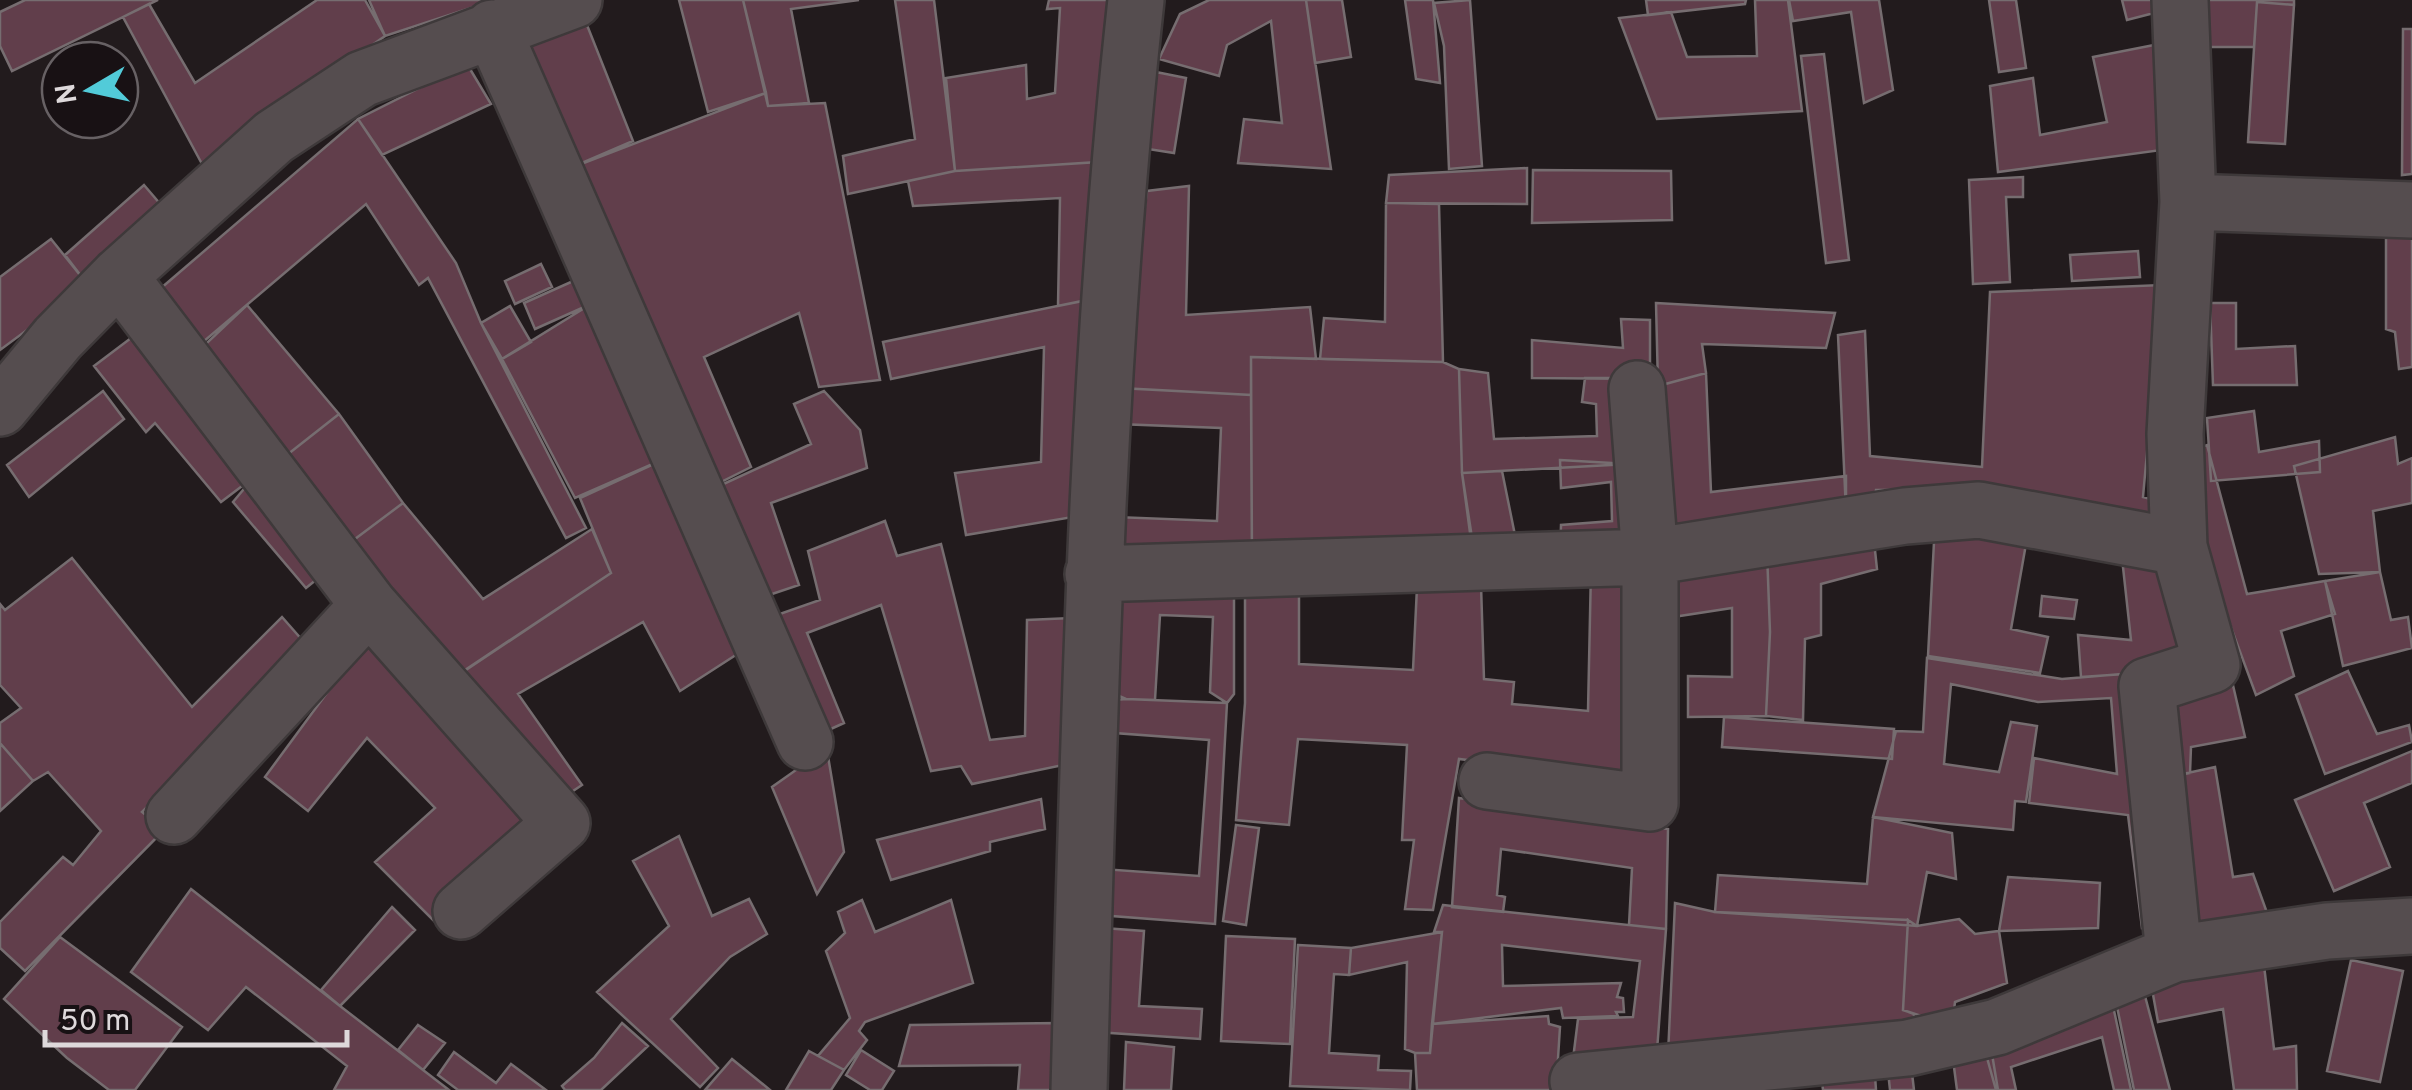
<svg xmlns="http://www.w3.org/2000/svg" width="2412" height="1090" font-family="Overpass,sans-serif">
  <rect width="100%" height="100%" fill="#221b1d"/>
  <path fill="#613e4b" stroke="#766d70" stroke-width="2.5" d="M25,0H158L12,71L0,46V12Z
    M317,0H365L385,36L202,164L123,17L149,4L195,83Z
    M369,0H495L385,36Z
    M679,0H743L766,93L708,112Z
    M743,0H859L791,9L809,103L768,106Z
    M895,0H934L955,171L848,194L843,156L915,139Z
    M1049,0H1110L1098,162L955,171L946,78L1026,65L1027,99L1055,93L1060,8L1047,9Z
    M1209,0H1306L1331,169L1238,163L1244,119L1282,123L1271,21L1227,45L1219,76L1159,59L1180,14Z
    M1306,0H1342L1351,57L1315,63Z
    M1405,0H1433L1440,83L1416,79Z
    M1470,0L1482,166L1449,169L1444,46L1434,3Z
    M1646,0H1746L1745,4L1648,15Z
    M1755,0H1788L1802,111L1657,119L1619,18L1671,12L1687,57L1757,56Z
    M1789,0H1879L1893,90L1864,103L1851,12L1793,21Z
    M2016,0L2026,68L1999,72L1989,0Z
    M2122,0H2153L2154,13L2127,20Z
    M2202,0H2294V5L2257,2L2254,47H2200Z
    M2257,2L2294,5L2285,144L2248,142Z
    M585,20L633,141L568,169L518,48Z
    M2403,29H2412V174L2402,175Z
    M2159,44L2169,149L1998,172L1990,86L2033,78L2040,135L2107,122L2093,57Z
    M1824,54L1849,260L1826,263L1801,56Z
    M467,64L491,104L382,155L358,119Z
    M1156,72L1186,78L1174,153L1148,149Z
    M766,93L768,106L825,103L880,380L819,387L799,313L704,357L751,467L709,488L568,169Z
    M358,119L456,263L481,323L586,528L566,538L428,278L419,285L366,204L203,342L160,289Z
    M1098,162L1083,301L1058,306L1060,198L913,206L908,181L955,171Z
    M1527,168V204L1386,203L1389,175Z
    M1533,170L1671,171L1672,220L1532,223Z
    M2023,177V197H2006L2010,282L1973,284L1969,180Z
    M144,185L167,212L88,285L65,255Z
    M1189,186L1186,315L1310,307L1316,359L1251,357V395L1120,388L1147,191Z
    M1386,203L1439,204L1443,362L1320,359L1324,318L1385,322Z
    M2386,226L2412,229V367L2399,369L2395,332L2386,329Z
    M51,239L88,285L0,350V277Z
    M2138,251L2140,277L2072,281L2070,255Z
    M541,264L552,287L515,304L505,281Z
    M580,278L591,304L535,329L524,303Z
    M2162,285L2143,497L2151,499L2147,526L1977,489L1876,490L1873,504L1846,511L1838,335L1865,331L1870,456L1982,467L1990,292Z
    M1096,298L1079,516L966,535L955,473L1041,462L1044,347L891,379L883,342Z
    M1656,303L1835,313L1826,348L1702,344L1706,373L1658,386Z
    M2210,303H2236V349L2295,346L2297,385H2213Z
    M591,304L671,456L575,498L502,359Z
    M247,305L339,414L278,462L193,356Z
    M510,306L531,342L502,359L481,323Z
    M1621,319L1650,320V379L1532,378V340L1623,348Z
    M143,329L254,477L221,502L155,423L146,432L94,366Z
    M1251,357L1443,362L1459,369L1462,473L1473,555L1252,560Z
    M1459,369L1488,373L1494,439L1597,436L1596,404L1582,402L1585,378H1623L1628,464L1462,473Z
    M1706,373L1711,492L1846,476V511L1662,539L1658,386Z
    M1120,388L1251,395L1252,568L1114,562L1116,517L1217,521L1221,428L1118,424Z
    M103,391L124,419L29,497L7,465Z
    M824,391L860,430L867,468L771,503L799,585L751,601L706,492L811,444L794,404Z
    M2254,411L2259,452L2319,441L2320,472L2211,481L2207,418Z
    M339,414L403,503L343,548L278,462Z
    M2395,437L2398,464L2412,458V503L2373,511L2380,572L2319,574L2294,466Z
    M2207,445L2247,594L2325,581L2335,614L2281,631L2294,676L2256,695L2222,603L2184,453Z
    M671,456L742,651L680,691L643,622L518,694L582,785L561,799L454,678L611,573L580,498Z
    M1560,460L1628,464L1641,551L1560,556L1561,525L1612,521L1611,482L1561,488Z
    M1502,471L1520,560L1476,564L1462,473Z
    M254,477L327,571L306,588L233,502Z
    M403,503L483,599L592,529L611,573L450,680L343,548Z
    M885,521L897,556L941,544L990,740L1025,736L1027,620L1071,618L1068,764L972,784L961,766L931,771L881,605L807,633L844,723L822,733L774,616L820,600L808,551Z
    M1935,523L2026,544L2011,629L2048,637L2040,673L1928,656Z
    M1874,541L1877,569L1821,584V635L1805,639L1803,720L1766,716L1770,632L1767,552Z
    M1767,552L1770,632L1766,716L1688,717V676L1732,677V608L1660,619L1654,575Z
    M72,558L192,707L282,617L310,649L142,812L164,830L25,971L0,948V922L63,857L73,865L101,831L48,772L33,781L0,743V723L21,708L0,685V604L5,610Z
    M2122,558L2168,559L2184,670L2081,677L2078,635L2131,640Z
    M1634,567L1629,780L1459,759L1433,910L1405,909L1414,840H1402L1407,745L1298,739L1289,825L1236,820L1245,703V590L1299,591V664L1413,670L1417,587L1481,585L1484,679L1514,682L1512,704L1588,711L1591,569Z
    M2380,572L2391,620L2408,617L2412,648L2343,666L2325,581Z
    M1103,580L1234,582V694L1227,703L1210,692L1213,617L1160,615L1155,700L1126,699L1096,686Z
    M2042,596L2077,600L2074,619L2040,616Z
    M381,641L535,824L438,925L375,862L435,808L367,738L308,811L265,777L357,652Z
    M1927,658L2062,679L2133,673L2166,924L2142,928L2128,815L2029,803L2034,758L2117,774L2111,698L2038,702L1951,684L1944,764L1999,772L2011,722L2037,726L2026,802L2015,801L2013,830L1873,817L1896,731L1923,732Z
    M2348,671L2377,734L2409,725L2412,742L2325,774L2296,695Z
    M2232,681L2245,737L2191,747L2190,773L2169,777L2161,697Z
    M1126,699L1227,703L1215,924L1099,915L1103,869L1199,876L1209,740L1101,732L1103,701Z
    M1724,717L1894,729L1892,759L1722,747Z
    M0,743L33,781L0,811Z
    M2412,751V783L2364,803L2390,867L2334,891L2295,800Z
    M828,756L844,852L817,894L772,787L803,765Z
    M2215,767L2233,877L2253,874L2270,921L2197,933L2169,777Z
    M1459,798L1668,829L1666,929L1629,925L1632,868L1501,849L1497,895L1505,897L1503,912L1452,907Z
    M1041,799L1045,829L990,842V851L891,880L877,840Z
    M1873,817L1952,833L1956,879L1927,872L1917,926L1715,912L1718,875L1867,884Z
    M1236,825L1259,828L1246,925L1223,921Z
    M679,836L712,916L749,899L767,934L730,957L671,1019L718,1068L700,1087L597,992L669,926L633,861Z
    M2008,877L2100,883L2098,928L1999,931Z
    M191,889L340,1006L449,1090H334L347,1066L246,987L208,1030L131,972Z
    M862,900L875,932L951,900L973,983L865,1022L859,1031L867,1040L844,1070L818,1056L850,1018L826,951L845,933L838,912Z
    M1675,903L1715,912L1908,920L1903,1010L1914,1014L1913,1037L1668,1055Z
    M1443,905L1666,929L1657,1051L1573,1059L1578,1019L1633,1017L1640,961L1502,945L1503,986L1621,983L1617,997L1623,998L1624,1012H1616L1618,1016L1563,1018L1561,1008L1432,1024L1442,932H1434Z
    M392,907L415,930L340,1006L321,990Z
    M1959,919L1975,934L1999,931L2007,983L1955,1002L1952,1026L1903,1010L1908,920L1917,926Z
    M1103,928L1144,931L1139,1006L1202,1009L1200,1039L1096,1032Z
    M1442,932L1430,1053H1415L1405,1049L1407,962L1349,975L1351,948Z
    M1226,936L1295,939L1290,1044L1221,1041Z
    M60,937L182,1027L135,1090H109L67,1058L4,999Z
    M1298,945L1351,948L1349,975L1334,974L1329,1053L1379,1056L1378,1070L1411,1071L1410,1090L1290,1086Z
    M2263,957L2274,1049L2296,1046L2297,1090H2234L2223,1009L2158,1022L2150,978Z
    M2351,960L2403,971L2380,1082L2327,1071Z
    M2141,981L2170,1090H2134L2113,987Z
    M2112,1001L2131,1090H2114L2102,1037L2011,1067L2016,1090H1996L1984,1047Z
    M1548,1016L1549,1024L1560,1027L1556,1090H1417L1415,1053H1430L1432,1024Z
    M622,1023L648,1046L601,1090H565L562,1086L594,1058Z
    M1059,1023V1090H1018L1020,1065L899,1066L910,1025Z
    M418,1025L445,1043L423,1070L398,1050Z
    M1126,1042L1174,1047L1171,1090H1124Z
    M1990,1042L1998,1090H1957L1952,1052Z
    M861,1050L894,1071L882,1090H870L846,1075Z
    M809,1051L844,1070L831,1090H786Z
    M454,1052L496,1083L511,1064L546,1090H458L438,1075Z
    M1910,1056L1914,1090H1890L1887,1062Z
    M732,1059L770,1090H705Z
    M1874,1061L1876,1090H1823L1820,1066Z"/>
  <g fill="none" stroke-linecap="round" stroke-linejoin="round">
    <g stroke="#3e393a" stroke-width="60">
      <path id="minor" d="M492,28L805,742
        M2188,202L2412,210
        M119,276L369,605L562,823L461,911
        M0,408L58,338L119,276L274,137L362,79L574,0
        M1093,574L1650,557L1905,516L1979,510L2179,547
        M1487,781L1650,803V557L1637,389
        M174,816L369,605
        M2174,954L2147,686L2212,665L2179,547L2175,434L2188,202L2180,0
        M1578,1081L1908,1048L1997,1027L2174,954L2327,931L2412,926
        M1079,1090C1089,726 1096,362 1136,0"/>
    </g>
    <use href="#minor" stroke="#554d4f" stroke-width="55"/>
  </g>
  <g transform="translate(90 90) rotate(261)"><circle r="48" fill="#181114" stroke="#676164" stroke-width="2.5"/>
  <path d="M0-8L18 38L0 25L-18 38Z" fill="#52cbd9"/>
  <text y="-15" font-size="28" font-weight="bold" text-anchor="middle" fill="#ded9db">N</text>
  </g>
  <path d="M45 1030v15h302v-15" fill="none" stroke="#ded9db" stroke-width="5"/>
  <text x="60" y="1030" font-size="30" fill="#ded9db" stroke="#181114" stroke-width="8" paint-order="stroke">50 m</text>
</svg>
